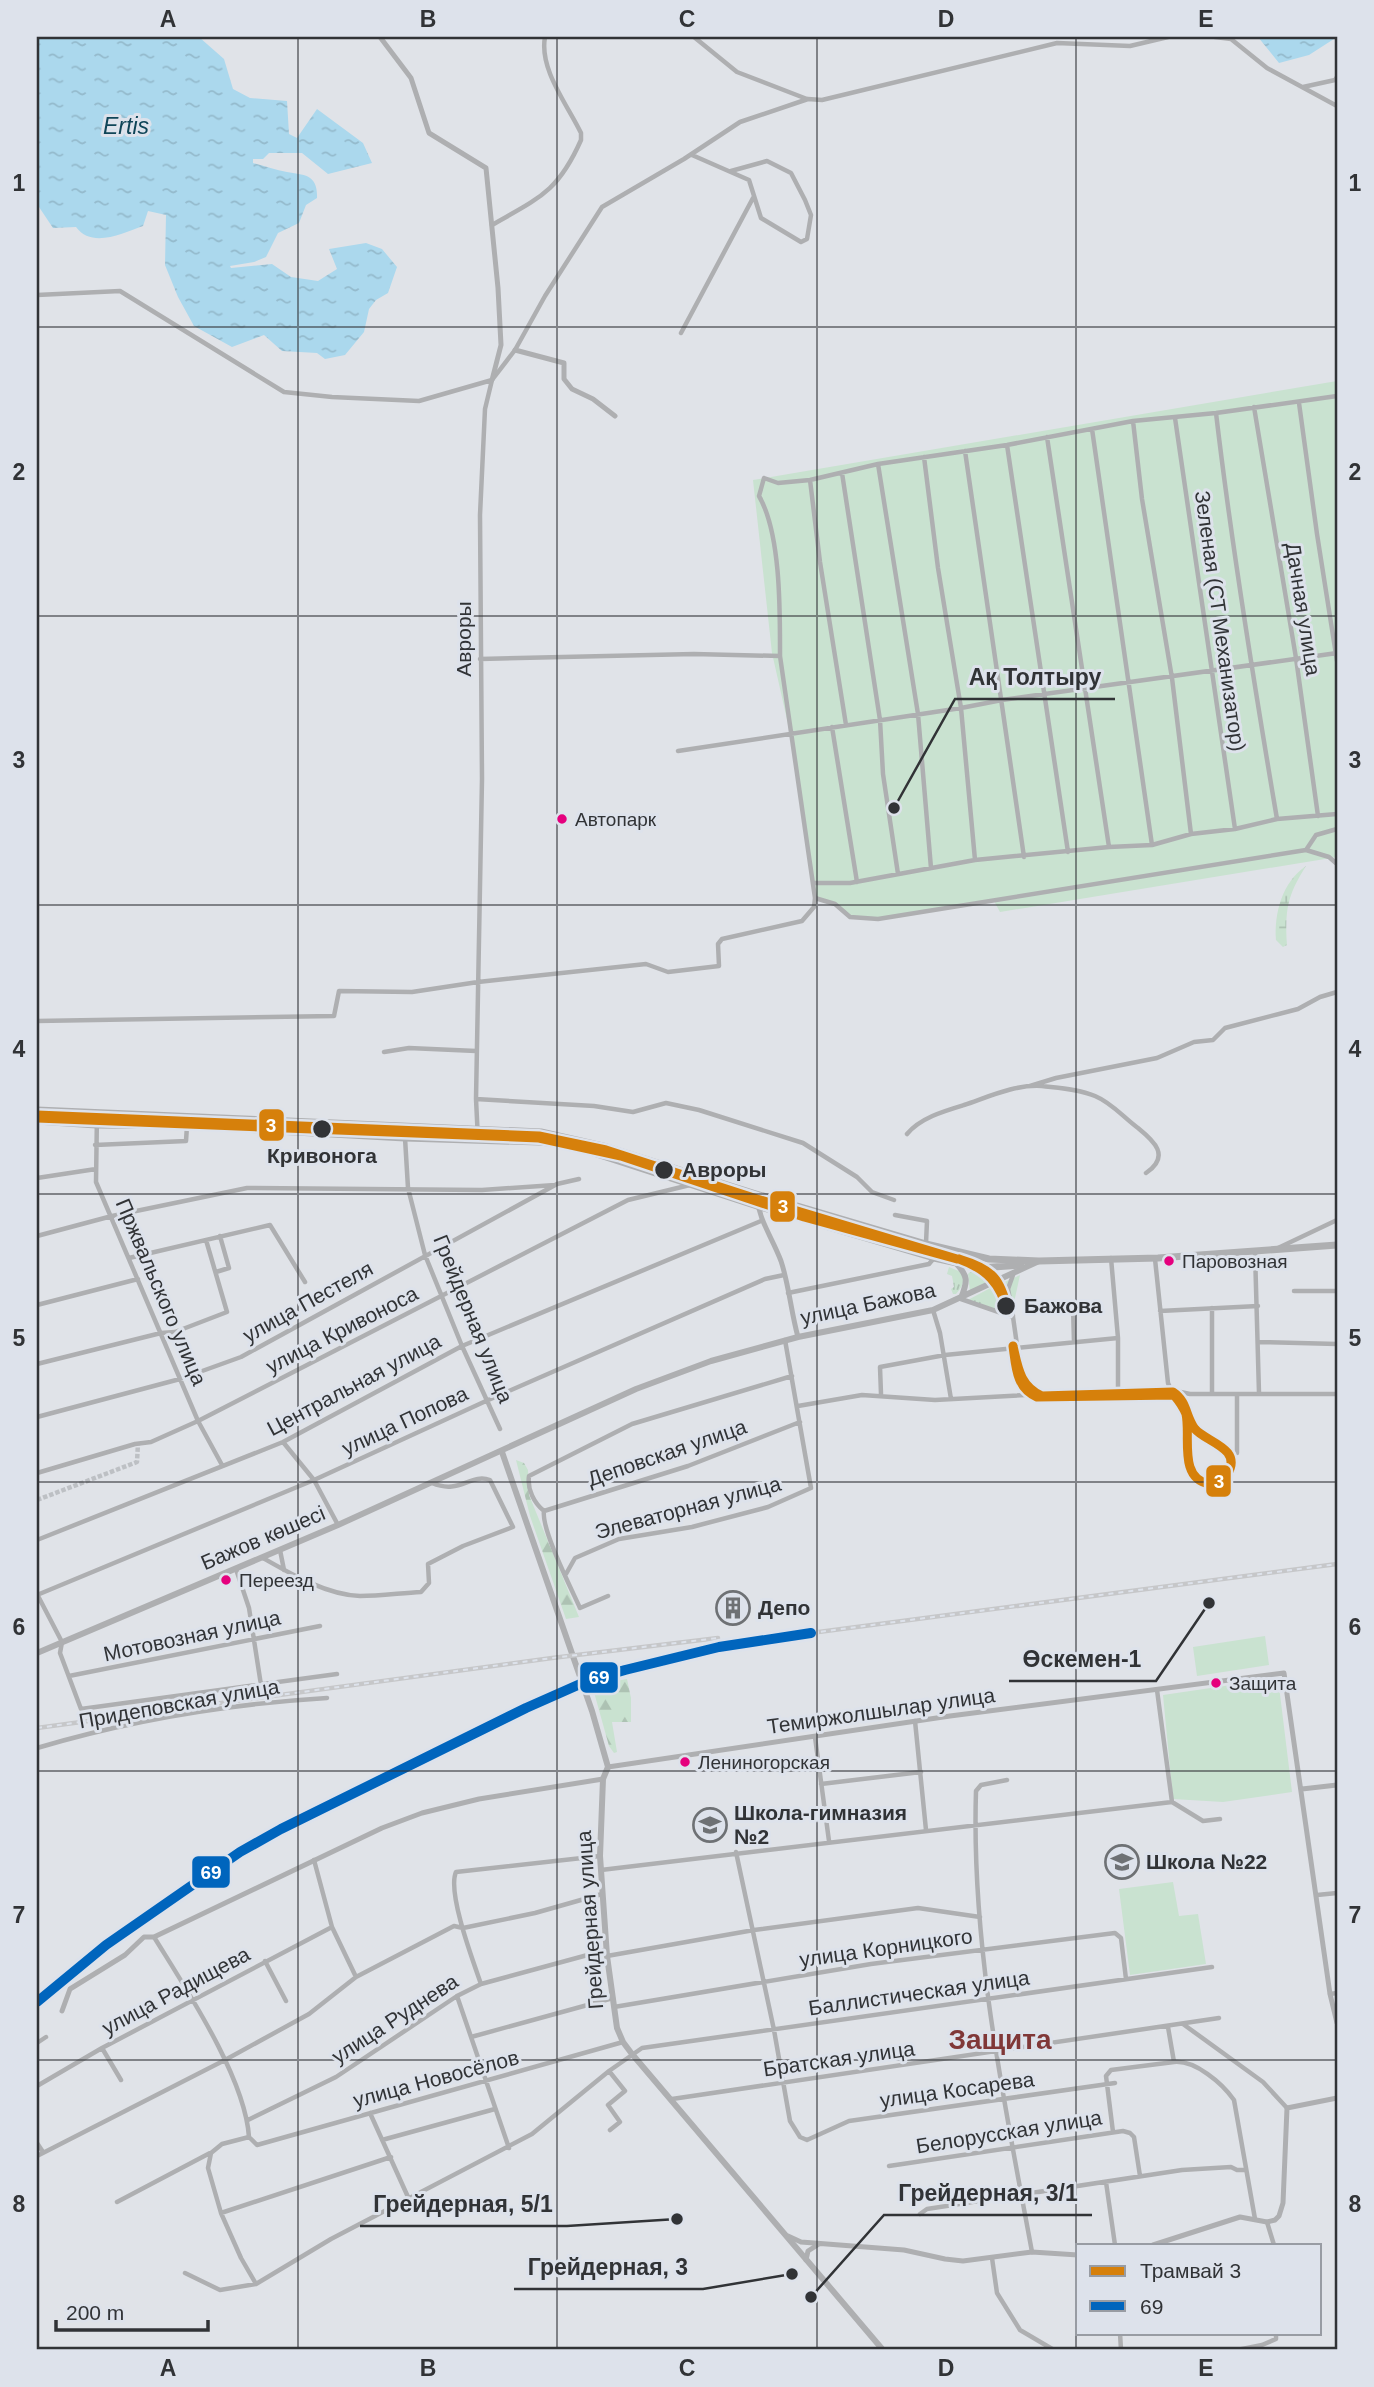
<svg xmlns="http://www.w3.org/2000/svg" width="1374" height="2387" font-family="Helvetica,sans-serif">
  <defs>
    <pattern id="grass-tufts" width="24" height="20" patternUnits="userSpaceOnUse" patternTransform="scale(1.75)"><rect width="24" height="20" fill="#c9e2d0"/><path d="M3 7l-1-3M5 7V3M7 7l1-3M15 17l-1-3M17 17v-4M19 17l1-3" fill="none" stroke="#adc2b3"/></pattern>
    <pattern id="forest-firs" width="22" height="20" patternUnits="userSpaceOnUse" patternTransform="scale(1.75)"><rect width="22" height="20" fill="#c9e2d0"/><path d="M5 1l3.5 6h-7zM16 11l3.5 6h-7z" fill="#adc2b3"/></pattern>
    <pattern id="wetland-marsh" width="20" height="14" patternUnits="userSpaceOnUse" patternTransform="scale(1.75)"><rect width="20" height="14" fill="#c9e2d0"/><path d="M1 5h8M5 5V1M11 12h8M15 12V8" fill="none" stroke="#adc2b3"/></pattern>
    <pattern id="water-ripples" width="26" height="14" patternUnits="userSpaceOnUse" patternTransform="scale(1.75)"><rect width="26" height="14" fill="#abd8ed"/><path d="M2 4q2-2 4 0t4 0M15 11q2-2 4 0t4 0" fill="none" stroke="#94bacc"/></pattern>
  </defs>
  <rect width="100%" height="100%" fill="#e0e3e8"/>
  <path fill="url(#grass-tufts)" d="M949,1267L961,1272C965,1282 963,1286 956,1294H953L951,1289L954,1287L952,1276L947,1274Z
    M970,1272H982L991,1280L970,1292L968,1274Z
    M1020,1275L1012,1312L1000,1284Z
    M994,1286L1003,1313L966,1301Z"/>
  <path fill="url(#forest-firs)" d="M516,1460L524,1463L528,1470L529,1495L579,1617L566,1619L530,1516Z
    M627,1679L631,1698V1722H612L617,1752L614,1753L609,1746L592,1685Z"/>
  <path fill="url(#wetland-marsh)" d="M1306,866C1287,896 1285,910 1287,945L1283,947L1276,940C1274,914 1282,882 1306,866Z"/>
  <path fill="#c9e2d0" d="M1337,381V857L1000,912L994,901L878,919L850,917L835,904L815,898L790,733L772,653L753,480Z
    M1265,1636L1269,1665L1197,1676L1193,1647Z
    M1278,1678L1292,1792L1223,1802L1173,1799L1163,1695Z
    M1173,1882L1179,1916L1198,1914L1206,1964L1130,1975L1119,1889Z"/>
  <path fill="url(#water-ripples)" d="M37,37H199L224,59L233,89L250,98L287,101L289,134L297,138L317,109L363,143L372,163L328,174L302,153H269L263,159H253V163C264,166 276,170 287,172C304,175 318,174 317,198L306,205L299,223L278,233L266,257L254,262L230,266L231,268L272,264L291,277L318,281L337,269L329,249L366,243L382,249L397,267L388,293L376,300L369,309L364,332L345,355L325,359L317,353L282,351L264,335L232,347L194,326L178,297L165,265L166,215L148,211L143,226C123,233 92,249 76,227L53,228L37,204Z
    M1258,37H1337L1309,55L1279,63Z"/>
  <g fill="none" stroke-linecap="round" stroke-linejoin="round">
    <path stroke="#bdc0c4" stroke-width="4.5" stroke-dasharray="4.5 2" stroke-linecap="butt" d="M37,1500L137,1462L138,1443"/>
    <path stroke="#aeafb1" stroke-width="4.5" d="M694,37L737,72L807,99
      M1215,37L1231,39L1267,68L1337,106
      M1303,87L1335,80L1337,77
      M692,155L749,180L761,218L801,242L807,239L811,215L805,200L791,173L767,161L731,171
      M492,225C539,198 558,192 581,140V133C567,104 539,69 545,37
      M37,295L120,291L284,392L332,397L419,401L492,380L515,350L545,296L602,207L684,159L740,122L808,99L822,100L1057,43L1130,46L1168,37
      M681,333L753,198
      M1299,403L1317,534L1337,661
      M1254,407L1296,658L1318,816
      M1216,413C1232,549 1254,684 1277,819
      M1175,418L1235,829
      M1133,421L1142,499L1172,678L1191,834
      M1092,429L1152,845
      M1047,437L1109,847
      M1007,445L1068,852
      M965,451L1024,857
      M924,457L938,568L961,708L975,860
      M878,464L918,714L931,868
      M842,473L880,720L883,774L898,874
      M810,480L820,562L846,725
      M780,656C780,611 781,534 759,496L764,478L778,483L810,480L878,464L1007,445L1133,421L1216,413L1337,396
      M832,727L857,882
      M678,751L961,708L1002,700L1337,653
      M1306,850L1316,835L1337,829
      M813,883H850L975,860L1109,847L1152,845L1191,834L1235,829L1277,819L1337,814
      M815,898L835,904L850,917L878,919L1306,850L1329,857L1337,864
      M37,1021L334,1016L339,991L412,992L478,982L646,964L668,972L719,966L718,944L722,939L802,921L814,907L815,898L780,656L694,654L480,659
      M384,1052L409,1048L476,1051
      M1030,1086L1056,1078L1157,1058L1194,1042L1213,1040L1225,1028L1298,1009L1320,997L1337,992
      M476,1099L594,1106L633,1112L666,1103L699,1110L803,1143L857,1177L872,1192L894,1200
      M97,1113L96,1182L198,1421L222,1465
      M907,1134C920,1118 944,1111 964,1105C988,1097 1016,1084 1042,1086C1059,1088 1079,1089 1095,1096C1112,1103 1123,1117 1138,1128C1154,1141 1171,1156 1146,1173
      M405,1138L408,1188L425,1255L462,1346L500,1429
      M478,1140L476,1099L482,779L480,515L485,409L492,380
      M95,1145L186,1141L187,1126
      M37,1178L96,1169
      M895,1215L927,1221L926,1243
      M37,1236L112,1216L247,1188L482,1190L555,1185
      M1278,1248L1337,1220
      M1255,1252L1259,1393
      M129,1258L270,1225L305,1282
      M1111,1258L1118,1338V1390
      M1155,1259L1168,1383L1171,1390
      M216,1272L229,1268L220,1236
      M1294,1291H1337
      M788,1293L929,1264L934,1258
      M961,1299L1013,1317L1024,1394
      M37,1305L138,1279
      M1073,1306L1074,1342
      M933,1310L940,1333L951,1399
      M1160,1311L1258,1306
      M1013,1316L1008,1289L1013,1275
      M1258,1342L1337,1344
      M37,1364L161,1333L175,1332L227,1312L206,1240
      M1212,1393V1308
      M881,1394L880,1367L945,1355L1118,1338
      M798,1406L862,1395L935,1400L1118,1390H1171L1190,1394H1337
      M37,1417L180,1379L241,1357L557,1184L579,1179
      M283,1442L314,1480L338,1525
      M1237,1453V1394
      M37,1473L135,1444L151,1442L198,1421L628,1200L694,1184L696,1176
      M544,1511L688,1466L800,1422
      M37,1540L283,1442L462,1346L761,1221
      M280,1550L284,1570
      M263,1558C291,1574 327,1595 360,1596C380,1596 401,1593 421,1592L429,1583L428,1564L463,1546L513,1527L490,1480C470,1473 460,1495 432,1483
      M236,1569L249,1608L261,1685
      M566,1574L575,1558L619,1539L692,1527L768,1507L811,1488L785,1340
      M37,1594L62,1642L60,1653L81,1709L337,1674
      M37,1595L314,1480L486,1401L765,1279L784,1275
      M608,1596L580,1608C571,1588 541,1529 544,1511C534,1503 527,1489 529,1476L632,1424L792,1376
      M69,1676L320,1626
      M1157,1690L1172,1802
      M915,1721L926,1830
      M815,1737L829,1841
      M37,1748C131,1720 229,1704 327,1698
      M1007,1780L981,1785L976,1791C971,1946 1004,2100 1032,2252
      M821,1784L921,1772
      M736,1852L774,2030L790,2121L800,2137L807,2140L849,2121L1115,2083
      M314,1860L332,1927L356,1977
      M601,1870L1172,1802L1203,1821L1220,1819
      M1317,1895L1337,1893
      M154,1937C186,1989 245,2077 249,2137L257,2145L623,2042
      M607,1956L754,1930L918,1908L980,1917
      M265,1961L286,2001
      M481,1984C473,1961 447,1892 456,1872L600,1856
      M1330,1994L1337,1993
      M457,1996L509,2148
      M614,2007L871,1964L1115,1933L1121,1938L1126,1979
      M1183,2024L1263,2082L1287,2108
      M1168,2027L1174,2062C1195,2060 1222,2083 1234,2100L1255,2219
      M471,2037L613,1998
      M37,2043L46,2037
      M102,2048L121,2080
      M609,2071L625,2091L608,2105L620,2122L610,2130
      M37,2086L102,2048L332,1927
      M672,2099L1219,2018
      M370,2113L408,2197
      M248,2120L336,2077L457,1996L481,1984L606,1950
      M1113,2132L1106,2076L1111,2070L1174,2062
      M249,2137L222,2144L211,2153L208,2168L221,2213L241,2258L256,2284
      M382,2140L495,2109
      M37,2143L43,2152
      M37,2156L225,2060L309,2014L356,1977L454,1926L463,1928L535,1913L602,1894
      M889,2166L1123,2131L1130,2133L1134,2137L1140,2176
      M1106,2182L1115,2245
      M117,2202L210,2153
      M221,2213L391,2157
      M920,2214L927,2209L1182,2170L1231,2167L1237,2170H1246
      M1267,2222L1274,2245
      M992,2258L997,2293L1020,2330L1054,2350
      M185,2273L220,2290L256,2284L331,2239L532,2134L609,2071L642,2048L1212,1967
      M1120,2333L1121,2350
      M1237,2350L1262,2345L1276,2339V2333"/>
    <path stroke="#aeafb1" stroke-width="5" d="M380,37L411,78L429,133L486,168L498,288L501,345L492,380
      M515,350L564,363V379L572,389L593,399L615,416
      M756,1194C759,1221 772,1237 781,1261C789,1285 791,1312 798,1337
      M608,1767L950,1716L1284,1673L1330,1994L1337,2023
      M1302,1789L1337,1785
      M62,2011L70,1989L125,1955L144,1937H154L382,1828L422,1813L479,1799L603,1779
      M788,2236L801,2242L904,2250L945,2259L963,2261L1032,2252L1078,2255
      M1153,2245L1240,2217L1267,2222L1275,2220L1279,2216L1283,2203L1287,2108L1337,2098
      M806,2260L808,2251L819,2244"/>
    <path stroke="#aeafb1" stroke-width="6" d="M956,1263C968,1276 968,1281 961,1298
      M502,1452L592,1711L608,1767L603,1779L600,1856L607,1956L617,2028L623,2042L632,2054L883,2350
      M37,1653L338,1525L636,1389L711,1361L798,1337L933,1310L1039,1261"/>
    <path stroke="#aeafb1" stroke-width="7" d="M37,1110L541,1132L607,1147L756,1194L926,1244L989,1259L1039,1261L1158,1258L1337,1245
      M37,1121L96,1125L187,1126L405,1138L539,1142L569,1145L757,1206L934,1258L980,1268L1021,1265"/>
    <g stroke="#c6c7c9" stroke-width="4.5">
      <path id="rail" d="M811,1633L1337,1564
        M37,1728L552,1658L718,1638"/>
    </g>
    <use href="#rail" stroke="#dde2eb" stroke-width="2" stroke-dasharray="5" stroke-linecap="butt"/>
    <g stroke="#dde2eb" stroke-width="16">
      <path id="rail-1" d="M37,2002L106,1945L240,1852L281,1829L526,1708L587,1681L625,1670L719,1647L811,1633"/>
    </g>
    <use href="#rail-1" stroke="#0065bd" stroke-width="10"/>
    <g stroke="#dde2eb" stroke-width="14">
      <path id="tram-1" d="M37,1115L539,1136L606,1150L757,1199L957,1259
        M37,1118L539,1138L621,1156L804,1217L957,1259
        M959,1259C992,1269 1001,1278 1008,1312
        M959,1259C987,1269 1000,1283 1008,1312
        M1013,1346C1018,1368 1020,1386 1042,1396L1173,1392C1188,1402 1185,1416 1195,1429C1206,1442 1242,1448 1228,1473C1224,1480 1217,1482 1209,1484C1178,1478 1191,1436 1186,1414C1183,1406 1179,1401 1174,1395L1037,1397C1016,1388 1016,1367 1013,1346Z"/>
    </g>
    <use href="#tram-1" stroke="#d6800b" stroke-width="9"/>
  </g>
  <path fill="none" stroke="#313336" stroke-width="2" stroke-opacity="0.55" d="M298,37V2350M557,37V2350M817,37V2350M1076,37V2350M37,327H1337M37,616H1337M37,905H1337M37,1194H1337M37,1482H1337M37,1771H1337M37,2060H1337"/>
  <defs>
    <g id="building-ring" transform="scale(1.75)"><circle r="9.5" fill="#dde2eb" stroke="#6e7174" stroke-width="1.5"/><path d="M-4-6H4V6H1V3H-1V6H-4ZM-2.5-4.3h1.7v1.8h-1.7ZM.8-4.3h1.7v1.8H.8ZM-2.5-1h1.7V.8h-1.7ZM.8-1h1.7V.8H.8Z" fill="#6e7174"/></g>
    <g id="school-ring" transform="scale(1.75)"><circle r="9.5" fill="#dde2eb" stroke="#6e7174" stroke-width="1.5"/><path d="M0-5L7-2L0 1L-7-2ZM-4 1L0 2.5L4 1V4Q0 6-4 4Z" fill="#6e7174"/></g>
  </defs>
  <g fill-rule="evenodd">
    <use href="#building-ring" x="733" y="1608"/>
    <use href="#school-ring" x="710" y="1825"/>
    <use href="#school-ring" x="1122" y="1862"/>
  </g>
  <g fill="#e5007d" stroke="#dde2eb" stroke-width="2.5">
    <circle cx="562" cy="819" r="6"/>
    <circle cx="1169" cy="1261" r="6"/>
    <circle cx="226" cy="1580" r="6"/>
    <circle cx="1216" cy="1683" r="6"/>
    <circle cx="685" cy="1762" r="6"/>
  </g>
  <g fill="#313336" stroke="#dde2eb" stroke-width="2.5">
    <circle cx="322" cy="1129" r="10"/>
    <circle cx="664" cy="1170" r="10"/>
    <circle cx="1006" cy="1306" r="10"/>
  </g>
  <g text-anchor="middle" stroke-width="6" stroke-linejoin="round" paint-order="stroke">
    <g font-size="19" fill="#313336" stroke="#dde2eb" text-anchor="start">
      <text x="575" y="826">Автопарк</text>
      <text x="1182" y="1268">Паровозная</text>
      <text x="239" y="1587">Переезд</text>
      <text x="1229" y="1690">Защита</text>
      <text x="698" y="1769">Лениногорская</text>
    </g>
    <g font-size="21" fill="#313336" stroke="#dde2eb">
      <text transform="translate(1303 609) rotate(81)" y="7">Дачная улица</text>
      <text transform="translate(1220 621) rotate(82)" y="7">Зеленая (СТ Механизатор)</text>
      <text transform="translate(464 639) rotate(-90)" y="7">Авроры</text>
      <text transform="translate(161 1292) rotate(67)" y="7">Пржвальского улица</text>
      <text transform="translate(308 1302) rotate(-29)" y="7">улица Пестеля</text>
      <text transform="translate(868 1304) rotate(-12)" y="7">улица Бажова</text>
      <text transform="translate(473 1319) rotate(68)" y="7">Грейдерная улица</text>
      <text transform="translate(342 1330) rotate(-27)" y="7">улица Кривоноса</text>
      <text transform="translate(354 1385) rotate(-28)" y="7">Центральная улица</text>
      <text transform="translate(405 1421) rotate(-25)" y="7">улица Попова</text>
      <text transform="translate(667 1453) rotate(-19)" y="7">Деповская улица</text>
      <text transform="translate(688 1508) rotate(-15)" y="7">Элеваторная улица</text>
      <text transform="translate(263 1538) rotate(-23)" y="7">Бажов көшесі</text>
      <text transform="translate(192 1636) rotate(-12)" y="7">Мотовозная улица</text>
      <text transform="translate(179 1704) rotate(-10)" y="7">Придеповская улица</text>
      <text transform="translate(881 1711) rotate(-8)" y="7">Темиржолшылар улица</text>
      <text transform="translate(590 1920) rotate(-94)" y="7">Грейдерная улица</text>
      <text transform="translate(886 1948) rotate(-8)" y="7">улица Корницкого</text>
      <text transform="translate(176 1991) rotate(-28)" y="7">улица Радищева</text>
      <text transform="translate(919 1993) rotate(-8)" y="7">Баллистическая улица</text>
      <text transform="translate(395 2019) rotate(-33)" y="7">улица Руднева</text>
      <text transform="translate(839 2059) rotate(-8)" y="7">Братская улица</text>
      <text transform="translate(436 2079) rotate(-15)" y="7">улица Новосёлов</text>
      <text transform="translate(957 2090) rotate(-8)" y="7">улица Косарева</text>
      <text transform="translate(1009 2132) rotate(-9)" y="7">Белорусская улица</text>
    </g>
    <g font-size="21" font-weight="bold" fill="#313336" stroke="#dde2eb" text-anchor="start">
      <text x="322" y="1163" text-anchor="middle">Кривонога</text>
      <text x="682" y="1177">Авроры</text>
      <text x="1024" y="1313">Бажова</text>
    </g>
    <g font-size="21" font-weight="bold" fill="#313336" stroke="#dde2eb" text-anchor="start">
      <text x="758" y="1615">Депо</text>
      <text x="734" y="1820">Школа-гимназия<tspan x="734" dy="24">№2</tspan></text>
      <text x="1146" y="1869">Школа №22</text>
    </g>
    <g font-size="23" font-style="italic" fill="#0f4558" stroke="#dde2eb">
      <text x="126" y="134">Ertis</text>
    </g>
    <g font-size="28" font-weight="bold" fill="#803838" stroke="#dde2eb">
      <text x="1000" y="2049">Защита</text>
    </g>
  </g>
  <path fill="none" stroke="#313336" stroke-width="2.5" d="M894 808L955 699H1115M1209 1603L1156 1681H1009M811 2297L884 2215H1092M677 2219L567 2226H360M792 2274L703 2289H514"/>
  <g fill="#313336" stroke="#dde2eb" stroke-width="2.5">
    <circle cx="894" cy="808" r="7"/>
    <circle cx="1209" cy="1603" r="7"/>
    <circle cx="811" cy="2297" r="7"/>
    <circle cx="677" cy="2219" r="7"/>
    <circle cx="792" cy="2274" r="7"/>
  </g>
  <g font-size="23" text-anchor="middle" font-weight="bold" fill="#313336" stroke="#dde2eb" stroke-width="6" stroke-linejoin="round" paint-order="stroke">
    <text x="1035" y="685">Ақ Толтыру</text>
    <text x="1082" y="1667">Өскемен-1</text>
    <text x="988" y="2201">Грейдерная, 3/1</text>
    <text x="463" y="2212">Грейдерная, 5/1</text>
    <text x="608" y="2275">Грейдерная, 3</text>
  </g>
  <g stroke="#dde2eb" stroke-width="2.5">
    <rect x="258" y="1108" width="27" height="34" rx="7" fill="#d6800b"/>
    <rect x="769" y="1190" width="27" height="33" rx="7" fill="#d6800b"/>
    <rect x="1205" y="1464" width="27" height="34" rx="7" fill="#d6800b"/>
    <rect x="579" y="1661" width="40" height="33" rx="7" fill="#0065bd"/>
    <rect x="191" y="1855" width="40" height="34" rx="7" fill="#0065bd"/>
  </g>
  <g font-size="19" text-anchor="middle" font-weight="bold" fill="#fff">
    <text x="271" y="1132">3</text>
    <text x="783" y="1213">3</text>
    <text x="1219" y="1488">3</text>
    <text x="599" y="1684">69</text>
    <text x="211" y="1879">69</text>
  </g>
  <rect width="1374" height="2387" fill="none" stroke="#dde2eb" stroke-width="77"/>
  <rect x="1076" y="2244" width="245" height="91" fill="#dde2eb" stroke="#989ca3" stroke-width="2"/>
  <rect x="1090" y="2266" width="35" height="10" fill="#d6800b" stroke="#989ca3" stroke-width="2"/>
  <text x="1140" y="2278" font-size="21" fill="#313336">Трамвай 3</text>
  <rect x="1090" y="2301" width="35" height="10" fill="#0065bd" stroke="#989ca3" stroke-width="2"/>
  <text x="1140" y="2314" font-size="21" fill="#313336">69</text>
  <path d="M56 2320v10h152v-10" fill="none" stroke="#313336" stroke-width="3.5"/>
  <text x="66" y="2320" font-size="21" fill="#313336" stroke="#dde2eb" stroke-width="5" paint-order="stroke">200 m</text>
  <rect x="38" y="38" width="1298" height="2310" fill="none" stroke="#313336" stroke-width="2.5"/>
  <g font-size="23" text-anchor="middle" font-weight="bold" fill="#313336">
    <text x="168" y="27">A</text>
    <text x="428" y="27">B</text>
    <text x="687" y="27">C</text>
    <text x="946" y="27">D</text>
    <text x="1206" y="27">E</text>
    <text x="19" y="191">1</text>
    <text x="1355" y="191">1</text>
    <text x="19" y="480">2</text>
    <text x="1355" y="480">2</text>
    <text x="19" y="768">3</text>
    <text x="1355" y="768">3</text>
    <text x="19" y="1057">4</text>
    <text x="1355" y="1057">4</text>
    <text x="19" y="1346">5</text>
    <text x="1355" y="1346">5</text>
    <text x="19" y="1635">6</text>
    <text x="1355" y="1635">6</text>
    <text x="19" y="1923">7</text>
    <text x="1355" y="1923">7</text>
    <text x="19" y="2212">8</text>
    <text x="1355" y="2212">8</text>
    <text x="168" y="2376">A</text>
    <text x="428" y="2376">B</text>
    <text x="687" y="2376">C</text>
    <text x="946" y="2376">D</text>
    <text x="1206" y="2376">E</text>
  </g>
</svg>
